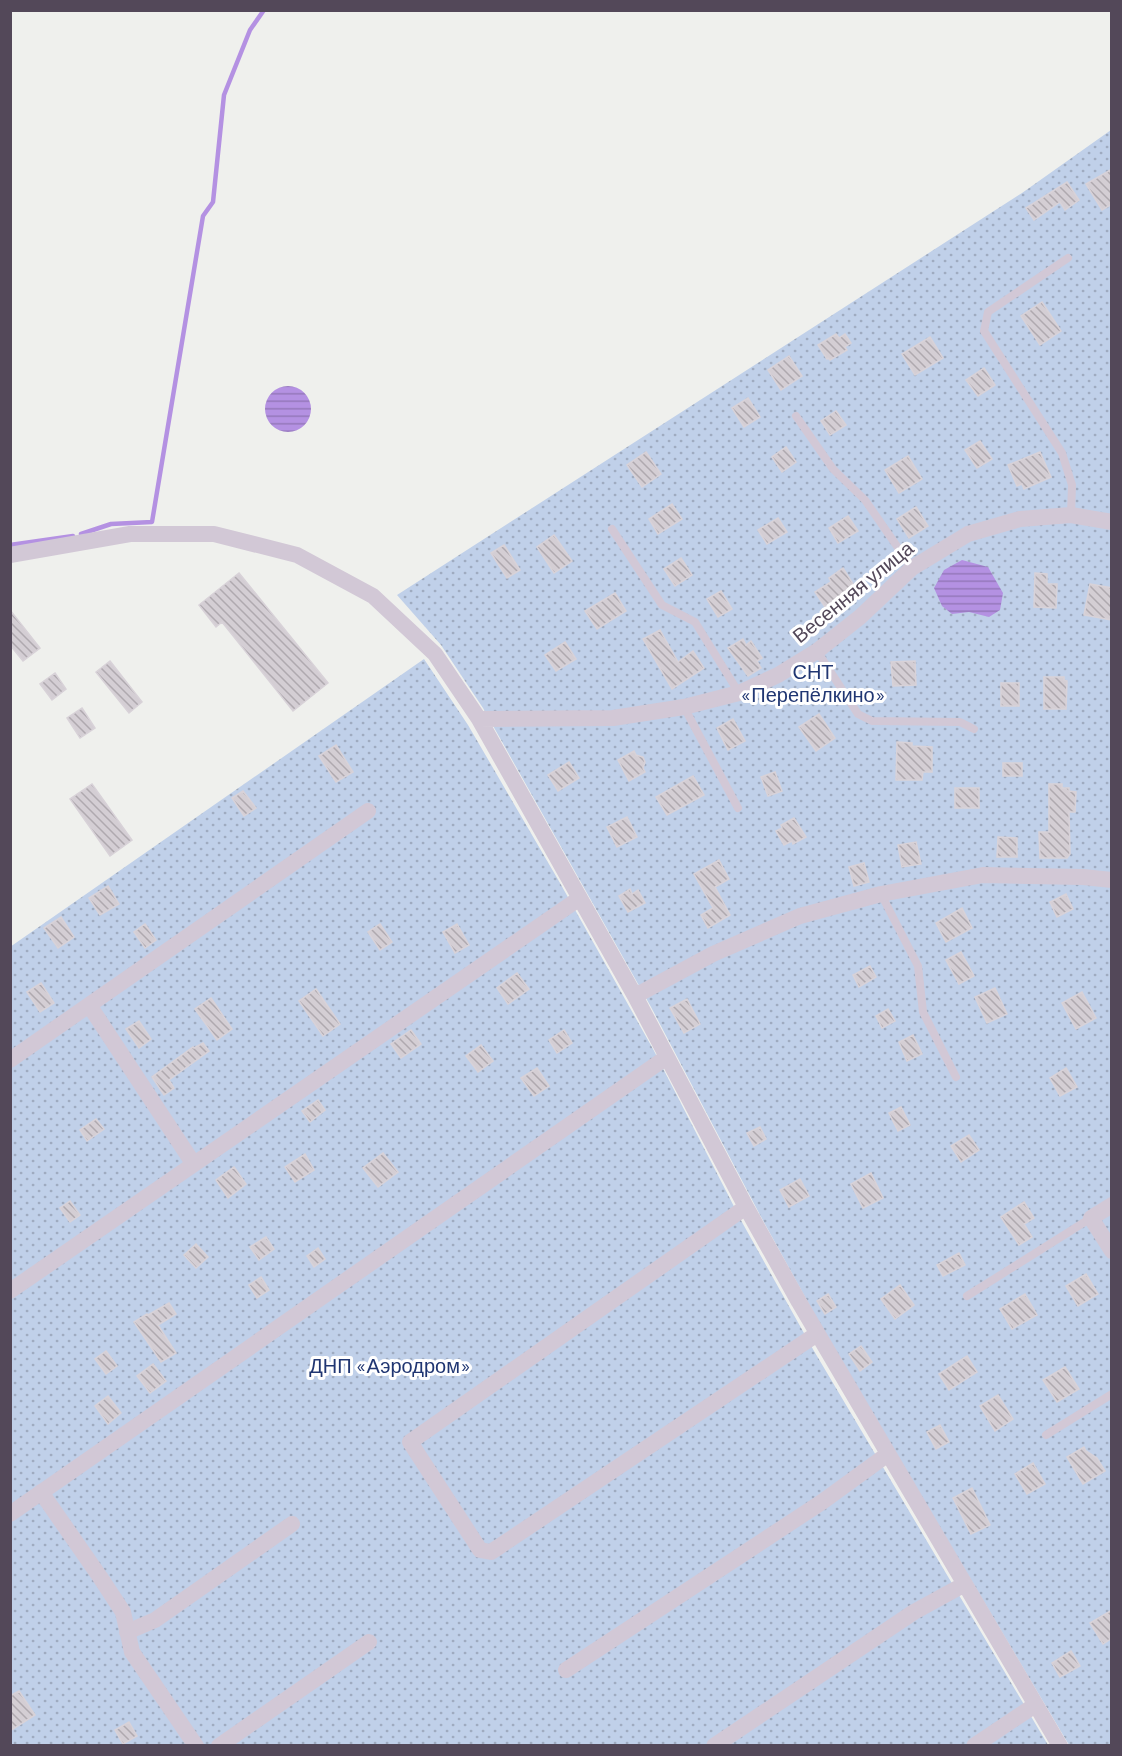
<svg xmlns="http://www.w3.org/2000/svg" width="1122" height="1756" font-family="Barlow,sans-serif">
  <defs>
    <pattern id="park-dots" width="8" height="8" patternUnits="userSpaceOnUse" patternTransform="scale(1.5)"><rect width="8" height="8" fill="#c0d0e9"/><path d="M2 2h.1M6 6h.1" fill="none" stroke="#9fabc0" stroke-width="1.8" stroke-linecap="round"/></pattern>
    <pattern id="water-rules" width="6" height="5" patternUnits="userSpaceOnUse" patternTransform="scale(1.5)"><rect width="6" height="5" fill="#b491e2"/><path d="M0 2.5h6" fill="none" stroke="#9578ba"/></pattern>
    <pattern id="building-back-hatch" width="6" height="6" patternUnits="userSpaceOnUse" patternTransform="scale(1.5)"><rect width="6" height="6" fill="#d4ced4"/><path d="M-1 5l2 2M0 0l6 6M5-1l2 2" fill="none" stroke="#afa9af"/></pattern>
  </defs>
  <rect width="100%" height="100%" fill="#eff0ed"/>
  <path fill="url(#park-dots)" d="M1111,130V1745H1069L827,1337L760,1215L651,1007L483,708L441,645L397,595L1022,193Z
    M424,659L468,725L560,883L653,1049L743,1224L814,1351L1048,1745H11L10,947Z"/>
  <path fill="url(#water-rules)" d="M265 409a23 23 0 1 1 46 0a23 23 0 1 1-46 0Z
    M962,560L988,567L1003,593L1000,610L989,617L969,612L952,614L942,606L934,588L944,570Z"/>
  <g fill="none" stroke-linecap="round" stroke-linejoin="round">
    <path stroke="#b491e2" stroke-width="4.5" d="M81,534L111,524L152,522L203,216L213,202L224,95L250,30L264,10
      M10,545L73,536"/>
  </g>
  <path fill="url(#building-back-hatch)" stroke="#d8d2d8" stroke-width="1.5" d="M1112,169V204L1102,210L1086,184Z
    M1067,182L1079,200L1065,210L1060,202L1034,220L1026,208Z
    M1042,302L1061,331L1040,345L1021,316Z
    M836,334L839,338L845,334L851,343L845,347L847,350L830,360L828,358L827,359L818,345Z
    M930,337L943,358L915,375L902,354Z
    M789,356L802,376L781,390L768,370Z
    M984,368L995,385L978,396L966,380Z
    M748,398L760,417L744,427L732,408Z
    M836,411L846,425L830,435L821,421Z
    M980,441L992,459L977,468L965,450Z
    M786,447L796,462L782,472L772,457Z
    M646,452L661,474L642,487L627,465Z
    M1040,452L1051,477L1024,489L1022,484L1017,486L1008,465Z
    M908,456L922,479L899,493L885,470Z
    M672,504L682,519L658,534L649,519Z
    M916,507L928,526L909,538L897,519Z
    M848,516L858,531L838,543L829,528Z
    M778,518L787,532L767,544L758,530Z
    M554,535L572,561L554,573L537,547Z
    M504,545L520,570L507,578L491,553Z
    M681,558L692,575L675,586L664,569Z
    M843,568L855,587L825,607L815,592L831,582L829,578Z
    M239,573L328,683L293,711L222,622L216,627L199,605Z
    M1035,573L1047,574V584H1057L1056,608L1034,607Z
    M1090,584L1112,588V620L1084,615Z
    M721,591L732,609L718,617L707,599Z
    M615,593L626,611L597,629L585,611Z
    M10,610L40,648L23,661L10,645Z
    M660,630L678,662L693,651L704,668L672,689L643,639Z
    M743,639L746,645L751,641L762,658L757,661L761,668L748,676L728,648Z
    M565,642L576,659L556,671L545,655Z
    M110,661L142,702L129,713L96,672Z
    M915,661L916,685L893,686L891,662Z
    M55,673L66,689L52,700L40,684Z
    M1044,677H1064V680L1067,681L1066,709H1044Z
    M1001,683H1019V706H1001Z
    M82,708L95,728L80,738L67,718Z
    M819,714L835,738L816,751L799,727Z
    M733,719L745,741L728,750L717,728Z
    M897,742L912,743V746L932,747V772H923L922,780H896Z
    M336,745L353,772L336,782L319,756Z
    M634,751L636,755L643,757L645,762L643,768L645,772L629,781L618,760Z
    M569,762L579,778L558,791L548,775Z
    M1003,763H1022V776H1003Z
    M775,772L782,791L768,796L761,777Z
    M693,776L704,795L667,815L656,797Z
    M92,784L132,840L110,856L70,799Z
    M1049,784H1062V788H1069V791L1076,792L1075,812H1069L1070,854L1067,858H1040L1039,832H1049Z
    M955,788H979V808H955Z
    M243,791L256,808L244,816L232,798Z
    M627,817L637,837L617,847L607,827Z
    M794,818L806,837L793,844L792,841L784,845L776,831L782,828L781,825Z
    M998,837L1017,838V857H997Z
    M916,842L921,864L902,867L898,845Z
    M719,860L729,879L715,887L730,915L708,928L701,915L713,908L694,874Z
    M864,863L869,882L854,886L849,867Z
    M108,886L119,904L100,915L89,898Z
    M630,889L632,894L638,890L645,903L628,912L619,896Z
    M1066,894L1073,909L1057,917L1050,902Z
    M962,908L972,928L946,942L936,923Z
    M61,917L74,937L58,948L44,928Z
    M145,924L156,940L145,948L134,932Z
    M380,924L392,942L380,950L368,932Z
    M457,924L469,945L455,953L443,932Z
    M961,952L974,976L959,984L946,960Z
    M870,966L876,977L859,987L853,975Z
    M517,973L529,989L508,1004L497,988Z
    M41,983L54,1003L40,1012L27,992Z
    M995,988L1007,1014L987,1023L975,997Z
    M316,989L340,1024L323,1036L299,1001Z
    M1082,992L1096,1018L1076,1029L1062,1003Z
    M211,998L232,1029L217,1040L195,1009Z
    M687,999L700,1024L684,1033L670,1008Z
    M888,1009L895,1021L882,1028L876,1016Z
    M139,1021L151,1039L139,1048L126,1029Z
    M411,1030L421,1044L401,1058L391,1044Z
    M564,1030L572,1043L557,1053L549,1040Z
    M913,1035L922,1054L907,1061L899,1042Z
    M203,1043L209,1051L169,1080L174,1088L164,1095L152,1077L193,1047L194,1048Z
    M481,1045L493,1061L478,1072L466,1056Z
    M537,1068L549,1086L534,1096L521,1078Z
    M1066,1068L1077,1087L1060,1096L1050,1078Z
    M318,1100L325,1110L310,1122L302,1111Z
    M901,1107L910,1125L898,1131L889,1113Z
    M96,1119L104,1129L87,1141L80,1130Z
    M760,1127L766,1139L754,1146L747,1133Z
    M969,1135L979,1150L961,1162L951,1146Z
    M383,1153L398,1172L378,1187L363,1168Z
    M305,1154L314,1170L295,1182L285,1167Z
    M234,1167L246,1184L228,1198L216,1180Z
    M871,1173L883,1198L863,1208L851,1184Z
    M800,1179L809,1196L789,1207L780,1190Z
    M70,1201L80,1215L70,1222L60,1208Z
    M1024,1202L1034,1218L1024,1224L1032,1237L1019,1245L1001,1217Z
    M266,1237L274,1249L259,1260L250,1247Z
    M196,1244L208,1257L196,1268L184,1255Z
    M318,1248L325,1259L314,1267L307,1256Z
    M959,1253L965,1265L943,1276L937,1265Z
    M1086,1274L1098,1294L1078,1306L1066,1286Z
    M261,1277L269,1290L257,1298L249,1285Z
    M900,1285L914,1305L895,1319L881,1299Z
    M828,1294L836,1307L825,1314L817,1301Z
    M1025,1294L1037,1315L1012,1329L1000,1309Z
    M169,1303L176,1314L158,1325L176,1353L161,1362L134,1322L147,1314L148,1315Z
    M861,1346L872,1362L860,1371L849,1354Z
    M106,1351L117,1366L106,1374L95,1359Z
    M967,1356L977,1372L949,1390L939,1374Z
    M153,1364L166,1381L150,1393L137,1376Z
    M1065,1367L1079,1389L1057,1402L1043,1380Z
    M998,1395L1013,1419L995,1431L980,1406Z
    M108,1396L121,1413L108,1424L95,1406Z
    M940,1425L949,1442L936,1449L927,1432Z
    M1084,1447L1086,1451L1097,1458L1105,1471L1083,1484L1067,1457Z
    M1033,1463L1045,1484L1027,1494L1015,1474Z
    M972,1488L990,1525L971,1534L953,1498Z
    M1112,1610V1638L1103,1644L1090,1623Z
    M1071,1651L1080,1666L1060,1677L1052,1663Z
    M19,1691L35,1715L10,1731V1696Z
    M129,1722L137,1736L123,1744L115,1730Z"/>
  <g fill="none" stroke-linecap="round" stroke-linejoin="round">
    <path stroke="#d2c8d6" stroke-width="8" d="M1068,258L988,312L984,331L1062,453L1072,485L1071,515
      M796,416L833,469L865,500L912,568
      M612,529L662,605L695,622L739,693
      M817,651L858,714L872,721L960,722L974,729
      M684,707L738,808
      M881,894L918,966L923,1012L956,1077
      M967,1296L1091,1218
      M1046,1435L1112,1394"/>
    <path stroke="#d2c8d6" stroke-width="16" d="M10,555L130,534H214L297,555L373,596L435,654L479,719L635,996L746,1207L799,1302L1060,1746
      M479,719L613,718L684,707L739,693L778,675L817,651L860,617L912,568L968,534L1020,519L1071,515L1112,522
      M635,996L713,954L800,916L881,894L983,875L1083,877L1112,880
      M89,1005L193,1163
      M10,1060L368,811
      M1112,1205L1091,1218L1112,1251
      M746,1207L410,1442L480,1550L491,1552L817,1334
      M10,1291L580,898
      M41,1492L100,1577L123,1612L132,1652L196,1746
      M10,1514L667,1057
      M127,1632L155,1620L292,1524
      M566,1670L822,1502L888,1454
      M219,1746L369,1642
      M714,1746L914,1612L965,1584
      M974,1746L1035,1705"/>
  </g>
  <g text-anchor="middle" stroke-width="6" stroke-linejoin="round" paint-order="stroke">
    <g font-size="20" fill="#534859" stroke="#fff">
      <text transform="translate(853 592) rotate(-39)" y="7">Весенняя улица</text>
    </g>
    <g font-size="20" fill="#203672" stroke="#fff">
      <text x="813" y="679">СНТ<tspan x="813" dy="23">«Перепёлкино»</tspan></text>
      <text x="390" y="1373">ДНП «Аэродром»</text>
    </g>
  </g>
  <rect width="1122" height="1756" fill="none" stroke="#534859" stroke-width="24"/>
</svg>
